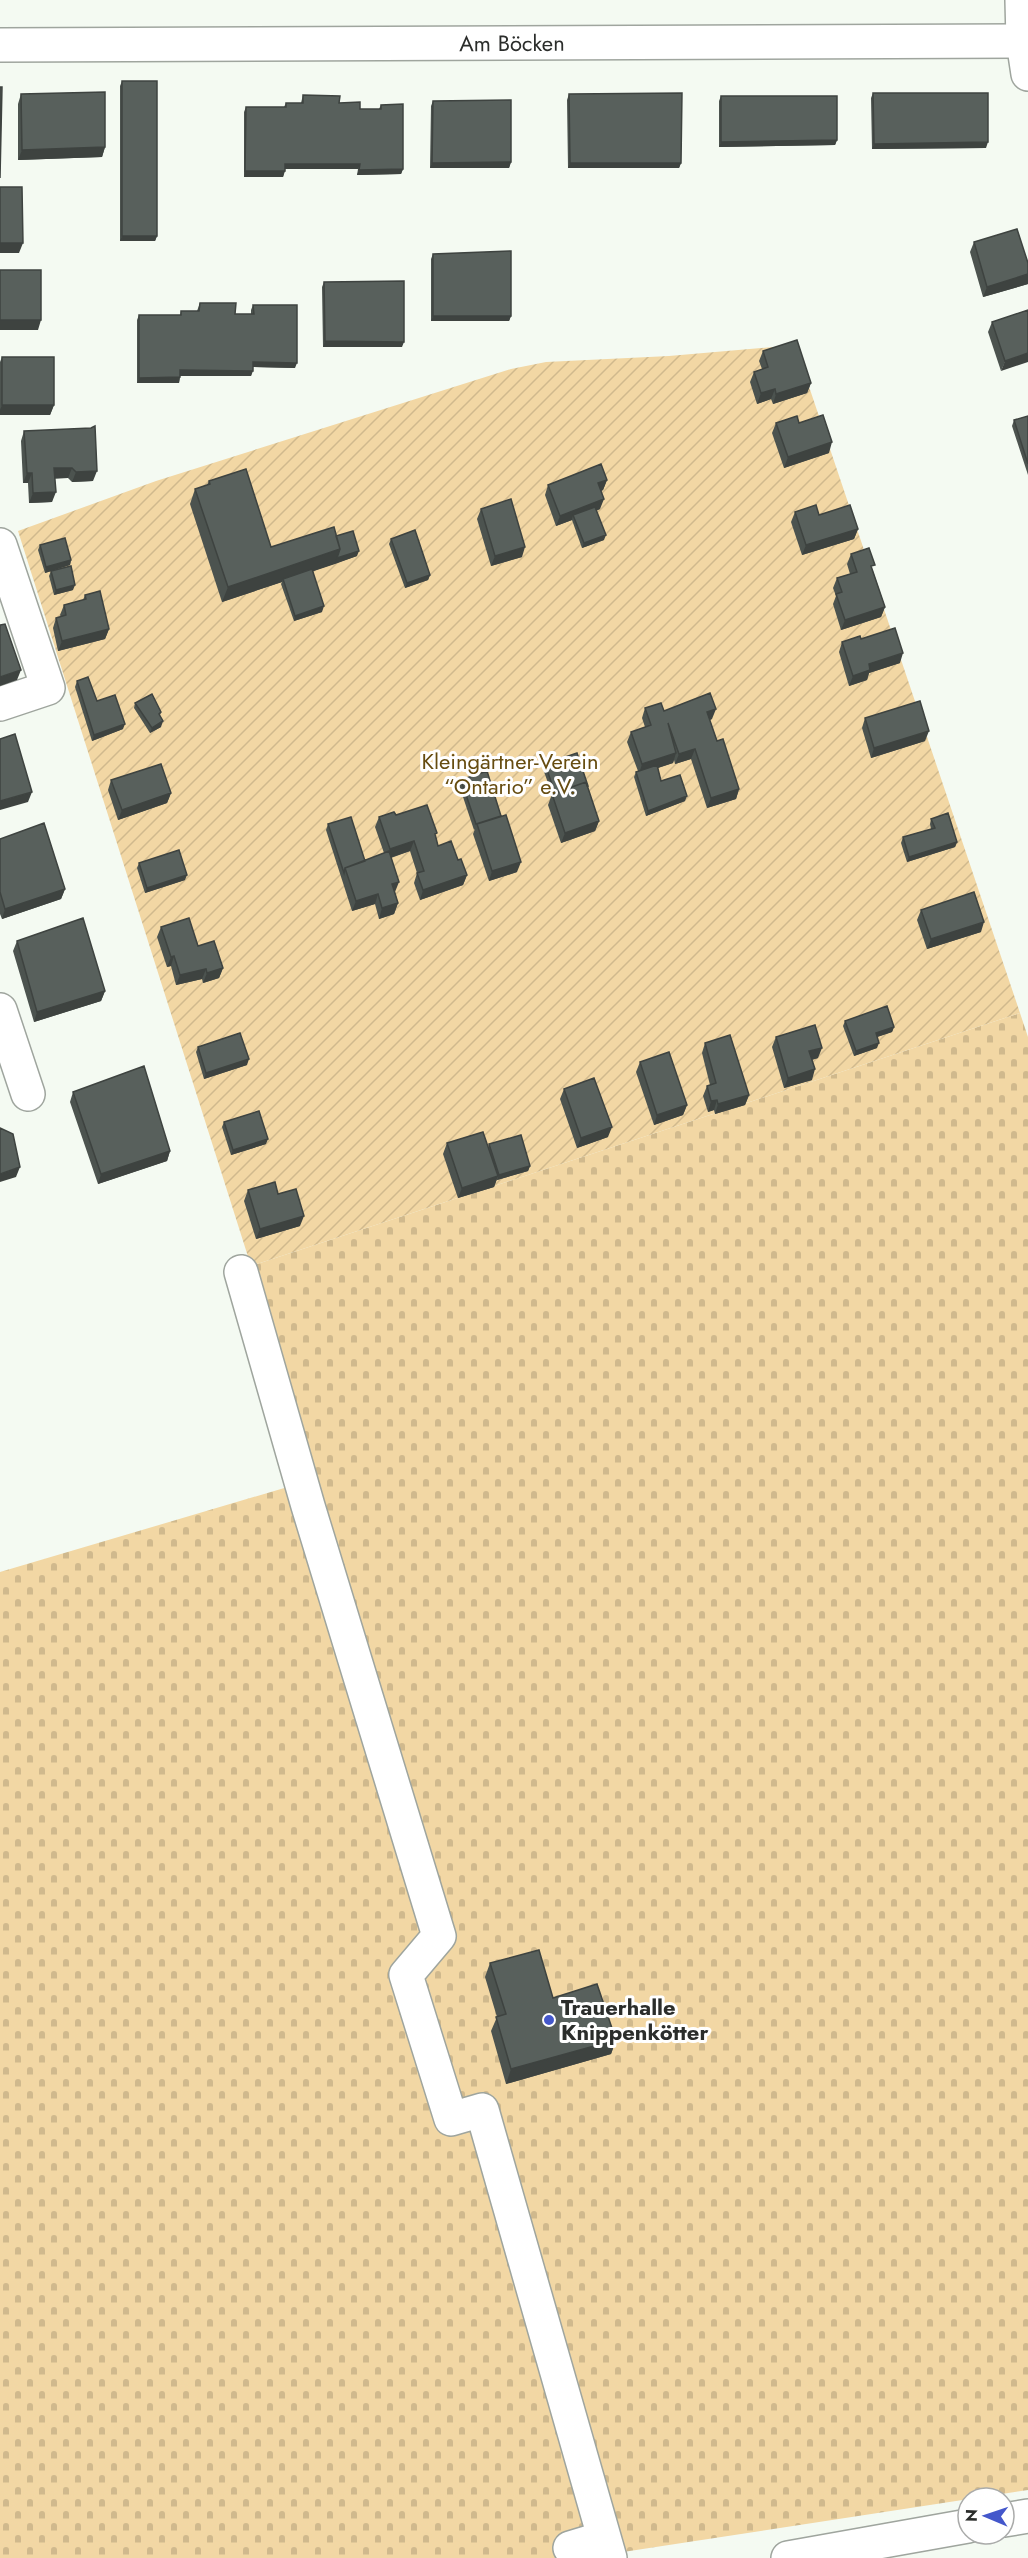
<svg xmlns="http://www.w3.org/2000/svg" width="1028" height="2558" font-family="Jost,sans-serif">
  <defs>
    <pattern id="cemetery-stones" width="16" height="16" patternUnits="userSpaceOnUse" patternTransform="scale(1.5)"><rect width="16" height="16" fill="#f2d7a4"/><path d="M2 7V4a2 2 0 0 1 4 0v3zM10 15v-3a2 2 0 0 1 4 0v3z" fill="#d0b98d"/></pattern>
    <pattern id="garden-furrows" width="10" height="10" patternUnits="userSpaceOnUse" patternTransform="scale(1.5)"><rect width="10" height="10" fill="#f2d7a4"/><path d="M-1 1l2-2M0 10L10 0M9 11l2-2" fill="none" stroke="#d0b98d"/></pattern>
  </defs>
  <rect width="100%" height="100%" fill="#f4faf2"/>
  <path fill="url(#cemetery-stones)" d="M1020,1013L1028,1037V2490L584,2558H0V1572L318,1478L251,1266Z"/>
  <path fill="url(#garden-furrows)" d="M795,345L1020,1013L251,1266L18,531L156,481L511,369L546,362L669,356Z"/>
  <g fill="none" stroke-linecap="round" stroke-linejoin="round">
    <g stroke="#9fa59e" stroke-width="36">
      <g id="minor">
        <path d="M1022,0L1023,41L1028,74"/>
        <path id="s1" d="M0,45L1023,41"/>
        <path d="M0,545L48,688L0,704"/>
        <path d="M0,1010L28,1094"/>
        <path d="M241,1272L308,1506L439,1936L406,1975L451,2119L482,2110L610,2558"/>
        <path d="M1004,2520L1028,2516"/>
        <path d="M570,2548L603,2538"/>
        <path d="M788,2558L968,2526"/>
      </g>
    </g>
    <use href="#minor" stroke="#fff" stroke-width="33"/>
  </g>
  <path fill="#4c534f" d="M122,81L157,236L155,241H120V86Z
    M873,93L986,148L872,149L871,98Z
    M21,94L105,147L102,157L18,160V104Z
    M569,94L681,163L679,168H568L567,100Z
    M303,95L339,103L360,109H379L381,105L403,169L401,174L357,175L358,169H285L283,177H244V112L246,107H284L286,103H301Z
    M721,96L837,140L835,145L719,147V101Z
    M433,101L511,162L509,168H430L431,106Z
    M974,242L1028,284L983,297L970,252Z
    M433,254L511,316L509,321H431V259Z
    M324,282L402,347H323L322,287Z
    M200,303L235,314H251V310L253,305L295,368L253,367L251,376H180L179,383H137V320L139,315H180L181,311H197Z
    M1028,310L1001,371L988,332L992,322Z
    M763,351L811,383L807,393L773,404L771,399L757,404L750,382L754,372L762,369L759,361Z
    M2,357L54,405L50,415H0V362Z
    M1028,416V475L1012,426L1014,420Z
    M776,423H799L829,453L784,468L772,433Z
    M24,431L93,481L72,482L68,478H55L52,502L29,503L28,483H23L21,441Z
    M607,480L603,490L601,491L600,509L596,511L604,540L582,548L572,520L556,526L545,495L548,485Z
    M209,481L271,547L336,536L357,556L313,571L322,612L294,621L281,584L282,582L222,602L190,504L195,489L207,485Z
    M481,509L522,557L491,566L477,519Z
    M795,512L819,515L858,529L854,539L802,555L791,522Z
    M391,539L430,575L428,580L405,588L389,544Z
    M40,545L71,560L70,565L45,573L38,550Z
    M851,554L873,571L885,607L881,617L841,630L833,604L836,596L833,588L837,578L850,574L847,564Z
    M51,571L73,590L54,595L49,576Z
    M85,595L109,629L105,639L58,651L53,628L56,618L61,617L60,615L64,605L83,600Z
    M861,639L900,663L869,673L867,680L849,686L839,652L842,642Z
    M77,681L97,701L123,729L92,741L75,687Z
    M135,703L161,712L160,715L161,727L150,733L134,708Z
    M645,708L712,719L710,720L717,741L739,789L736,799L707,808L691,759L675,764L674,760L673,763L658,768L661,781L685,801L646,816L634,777L636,772L638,771L627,742L631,732L645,727L642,718Z
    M865,718L925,741L871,758L862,728Z
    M545,764L588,786L587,788L599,821L595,831L561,843L548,805L552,794L543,769Z
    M111,780L171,793L167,803L118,820L108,790Z
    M461,780L501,816L517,872L489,881L473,834L475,829L474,830L459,785Z
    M396,815L436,837L438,846L458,860L467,875L463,885L420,900L414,883L417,873L410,851L391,858L395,892L398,903L394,914L379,919L375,904L352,911L326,830L328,824L365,861L384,853L375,827L379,817Z
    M931,819L957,842L955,847L907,862L901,843L903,837L931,829L930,824Z
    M0,839L65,889L61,899L2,919L0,914Z
    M139,863L185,880L145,893L137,868Z
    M921,910L981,932L927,949L917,920Z
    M161,927L198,946L223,968L219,978L203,983L202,979L176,985L171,966L167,967L157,937Z
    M17,941L105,991L101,1001L34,1022L13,951Z
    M845,1021L894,1027L892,1032L877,1037V1048L854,1056L843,1026Z
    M776,1037L818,1058L812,1060V1080L784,1088L772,1047Z
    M705,1043L749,1095L745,1105L715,1114L714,1110L708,1112L703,1096L707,1086L710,1085L702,1053Z
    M198,1047L247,1065L204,1079L196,1052Z
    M640,1062L687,1105L683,1115L654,1125L636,1072Z
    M564,1089L608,1137L577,1148L560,1099Z
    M73,1092L170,1151L167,1161L98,1184L70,1102Z
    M224,1122L266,1144L231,1155L222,1127Z
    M447,1143L488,1148L489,1144L530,1166L528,1171L497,1180V1179L494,1187L458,1198L443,1154Z
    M248,1190L278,1194L300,1226L256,1239L244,1201Z
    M490,1963L553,1998L616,2040L611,2054L506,2084L491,2031L497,2017L485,1977Z"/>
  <path fill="#3e4340" d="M837,140L835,145L719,147L721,142Z
    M988,142L986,148L872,149L874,144Z
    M105,147L102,157L18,160L22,150Z
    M511,162L509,168H430L432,163Z
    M570,163H681L679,168H568Z
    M285,164H360L358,169H283Z
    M403,169L401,174L357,175L359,170Z
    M245,171H285L283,177H244Z
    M122,236H157L155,241H120Z
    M0,243H23L19,253H0Z
    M1028,274V284L983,297L987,287Z
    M433,316H511L509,321H431Z
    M0,320H41L38,330H0Z
    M325,341L404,342L402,347H323Z
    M1028,353V362L1001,371L1005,361Z
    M253,362L297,363L295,368L251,367Z
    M180,370L253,371L251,376H178Z
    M180,377L179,383H137L139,378Z
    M811,383L807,393L773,404L776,394Z
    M775,389L771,399L757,404L761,393Z
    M2,405H54L50,415H0V410Z
    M832,442L829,453L784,468L788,457Z
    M54,468H72L68,478L51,479Z
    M97,471L93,481L72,482L76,472Z
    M27,473H32L28,483H23Z
    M607,480L603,490L594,494L598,483Z
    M56,492L52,502L29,503L33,493Z
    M604,499L600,509L575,519L573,515L572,520L556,526L560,516Z
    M858,529L854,539L802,555L806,545Z
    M606,535L604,540L582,548L584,543Z
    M525,547L522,557L491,566L495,556Z
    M340,549L335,564L284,581L283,579L282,582L222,602L228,587Z
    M359,551L357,556L335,564L337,558Z
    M71,560L70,565L45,573L46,567Z
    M430,575L428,580L405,588L407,583Z
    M75,585L73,590L54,595L56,590Z
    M324,606L322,612L294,621L295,616Z
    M885,607L881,617L841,630L845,620Z
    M109,629L105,639L58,651L62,641Z
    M903,653L900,663L869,673L867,680L849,686L853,676L869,664Z
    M21,670L17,680L0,686V677Z
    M716,709L712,719L703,722L707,712Z
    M163,721L161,727L150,733L152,728Z
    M125,724L123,729L92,741L94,735Z
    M929,731L925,741L871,758L874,748Z
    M695,749L691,759L675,764L679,754Z
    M676,753L673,763L639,774L642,764Z
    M739,789L736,799L707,808L711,798Z
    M32,792L28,802L0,810V801Z
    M171,793L167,803L118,820L122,810Z
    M687,796L685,801L646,816L648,811Z
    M599,821L595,831L561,843L565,833Z
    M414,841L410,851L386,859L390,849Z
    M957,842L955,847L907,862L909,857Z
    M521,862L517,872L489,881L492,871Z
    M187,875L185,880L145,893L147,888Z
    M467,875L463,885L420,900L423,890Z
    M399,882L395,892L388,894L392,884Z
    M65,889L61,899L2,919L5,909Z
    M378,894L375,904L352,911L356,901Z
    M398,903L394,914L379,919L382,908Z
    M984,922L981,932L927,949L931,939Z
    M174,956L171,966L167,967L171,957Z
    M223,968L219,978L203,983L207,973Z
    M206,969L202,979L176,985L180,975Z
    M105,991L101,1001L34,1022L37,1012Z
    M894,1027L892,1032L874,1038L876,1033Z
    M879,1043L877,1048L854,1056L856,1051Z
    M822,1048L818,1058L806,1061L809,1051Z
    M249,1059L247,1065L204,1079L206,1073Z
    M815,1069L812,1080L784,1088L788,1078Z
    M749,1095L745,1105L715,1114L718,1104Z
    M717,1100L714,1110L708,1112L711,1101Z
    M687,1105L683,1115L654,1125L657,1115Z
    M612,1127L608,1137L577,1148L581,1138Z
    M268,1139L266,1144L231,1155L233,1150Z
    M170,1151L167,1161L98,1184L101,1174Z
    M530,1166L528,1171L497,1180L499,1175Z
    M20,1167L16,1177L0,1182V1174Z
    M498,1176L494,1187L458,1198L462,1188Z
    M304,1216L300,1226L256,1239L260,1229Z
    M616,2040L611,2054L506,2084L511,2069Z"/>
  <path fill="#58605c" stroke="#3e4340" stroke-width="1.5" d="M122,81H157V236H122Z
    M0,87H2L0,178Z
    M105,92V147L22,150L21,94Z
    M682,93L681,163H570L569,94Z
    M873,93H988V142L874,144Z
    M303,95L340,96L339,103L360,102V109H381V105L403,104V169L359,170L360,164H285V171H245L246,107H286V103H303Z
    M721,96H837V140L721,142Z
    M511,100V162L432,163L433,101Z
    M0,187H22L23,243H0Z
    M1017,229L1028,263V274L987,287L974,242Z
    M511,251V316H433V254Z
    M0,270H41V320H0Z
    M404,281V342L325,341L324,282Z
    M200,303H236L235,314H254L253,305H297V363L253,362V371L180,370V377L139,378V315H181V311H199Z
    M1028,310V353L1005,361L992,322Z
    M797,340L811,383L776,394L775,389L761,393L754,372L768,367L763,351Z
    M2,357H54V405H2Z
    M823,415L832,442L788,457L776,423L797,416L799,423Z
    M1028,416V464L1014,420Z
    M95,426L97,471L76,472L72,468H54L56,492L33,493L32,473H27L24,431L91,428Z
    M601,464L607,480L598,483L604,499L560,516L548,485Z
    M246,469L271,547L334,527L340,549L228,587L195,489L210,484L209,481Z
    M511,499L525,547L495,556L481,509Z
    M816,505L819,515L850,505L858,529L806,545L795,512Z
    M595,507L606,535L584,543L573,515Z
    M415,530L430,575L407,583L391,539Z
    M353,531L359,551L337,558L340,549L336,536Z
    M65,538L71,560L46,567L40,545Z
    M869,548L875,565L871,566L885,607L845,620L836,594L842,592L837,578L857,572L851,554Z
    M71,566L75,585L56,590L51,571Z
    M312,569L324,606L295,616L283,579Z
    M100,591L109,629L62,641L56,618L66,615L64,605L86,599L85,595Z
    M5,624L21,670L0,677V625Z
    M895,628L903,653L869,664L870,670L853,676L842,642L860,636L861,639Z
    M88,677L97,701L115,695L125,724L94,735L77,681Z
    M710,693L716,709L707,712L717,741L723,739L739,789L711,798L695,749L679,754L668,723L676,753L642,764L631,732L651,725L645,708L661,703L664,711Z
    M152,694L161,712L159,714L163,721L152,728L135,703Z
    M920,701L929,731L874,748L865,718Z
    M15,734L32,792L0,801V739Z
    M577,753L588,786H587L586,782L555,793L545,764Z
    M161,764L171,793L122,810L111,780Z
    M657,765L661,781L680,775L687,796L648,811L636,772Z
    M487,771L501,816L476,824L461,780Z
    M586,782L599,821L565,833L552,794Z
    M427,805L437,833L435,834L438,846L451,841L458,860L461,859L467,875L423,890L417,873L424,871L414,841L390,849L379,817L394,812L396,815Z
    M948,813L957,842L909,857L903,837L935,828L931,819Z
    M506,815L521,862L492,871L477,824Z
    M351,817L365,861L345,868L344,873L328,824Z
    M44,823L65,889L5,909L0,892V839Z
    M179,850L187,875L147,888L139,863Z
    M389,851L399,882L392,884L398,903L382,908L378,894L356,901L345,868Z
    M974,892L984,922L931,939L921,910Z
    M83,918L105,991L37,1012L17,941Z
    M189,918L198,946L214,941L223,968L207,973L206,969L180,975L174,956L171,957L161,927Z
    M887,1006L894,1027L876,1033L879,1043L856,1051L845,1021Z
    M815,1025L822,1048L809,1051L815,1069L788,1078L776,1037Z
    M240,1033L249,1059L206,1073L198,1047Z
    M730,1035L749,1095L718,1104L717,1100L711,1101L707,1086L716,1083L705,1043Z
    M669,1052L687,1105L657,1115L640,1062Z
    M144,1066L170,1151L101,1174L73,1092Z
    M594,1078L612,1127L581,1138L564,1089Z
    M259,1111L268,1139L233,1150L224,1122Z
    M0,1128L13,1134L20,1167L0,1174Z
    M483,1132L498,1176L462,1188L447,1143Z
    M521,1135L530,1166L499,1175L489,1144Z
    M275,1182L278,1194L296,1189L304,1216L260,1229L248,1190Z
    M539,1950L553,1998L597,1984L616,2040L511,2069L496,2017L506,2014L490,1963Z"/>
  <circle fill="#4457cb" stroke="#fff" stroke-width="2" cx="549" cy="2020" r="6"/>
  <g text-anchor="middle" stroke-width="6" stroke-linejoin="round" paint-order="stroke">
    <g font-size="22" fill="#2b2d2b" stroke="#fff">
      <text dy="8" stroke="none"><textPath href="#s1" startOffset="512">Am Böcken</textPath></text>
    </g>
    <g font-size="22" fill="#664c10" stroke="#fff">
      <text x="510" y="769">Kleingärtner-Verein<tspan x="510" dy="25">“Ontario” e.V.</tspan></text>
    </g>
    <g font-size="22" font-weight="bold" fill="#2b2d2b" stroke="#fff" text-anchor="start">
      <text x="561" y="2015">Trauerhalle<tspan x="561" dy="25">Knippenkötter</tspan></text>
    </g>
  </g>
  <g transform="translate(986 2516) rotate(272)"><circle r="28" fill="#ffffff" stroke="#aaabaa" stroke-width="1.5"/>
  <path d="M0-4.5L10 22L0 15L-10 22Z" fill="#4457cb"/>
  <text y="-9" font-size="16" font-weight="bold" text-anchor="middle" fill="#2b2d2b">N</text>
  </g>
</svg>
